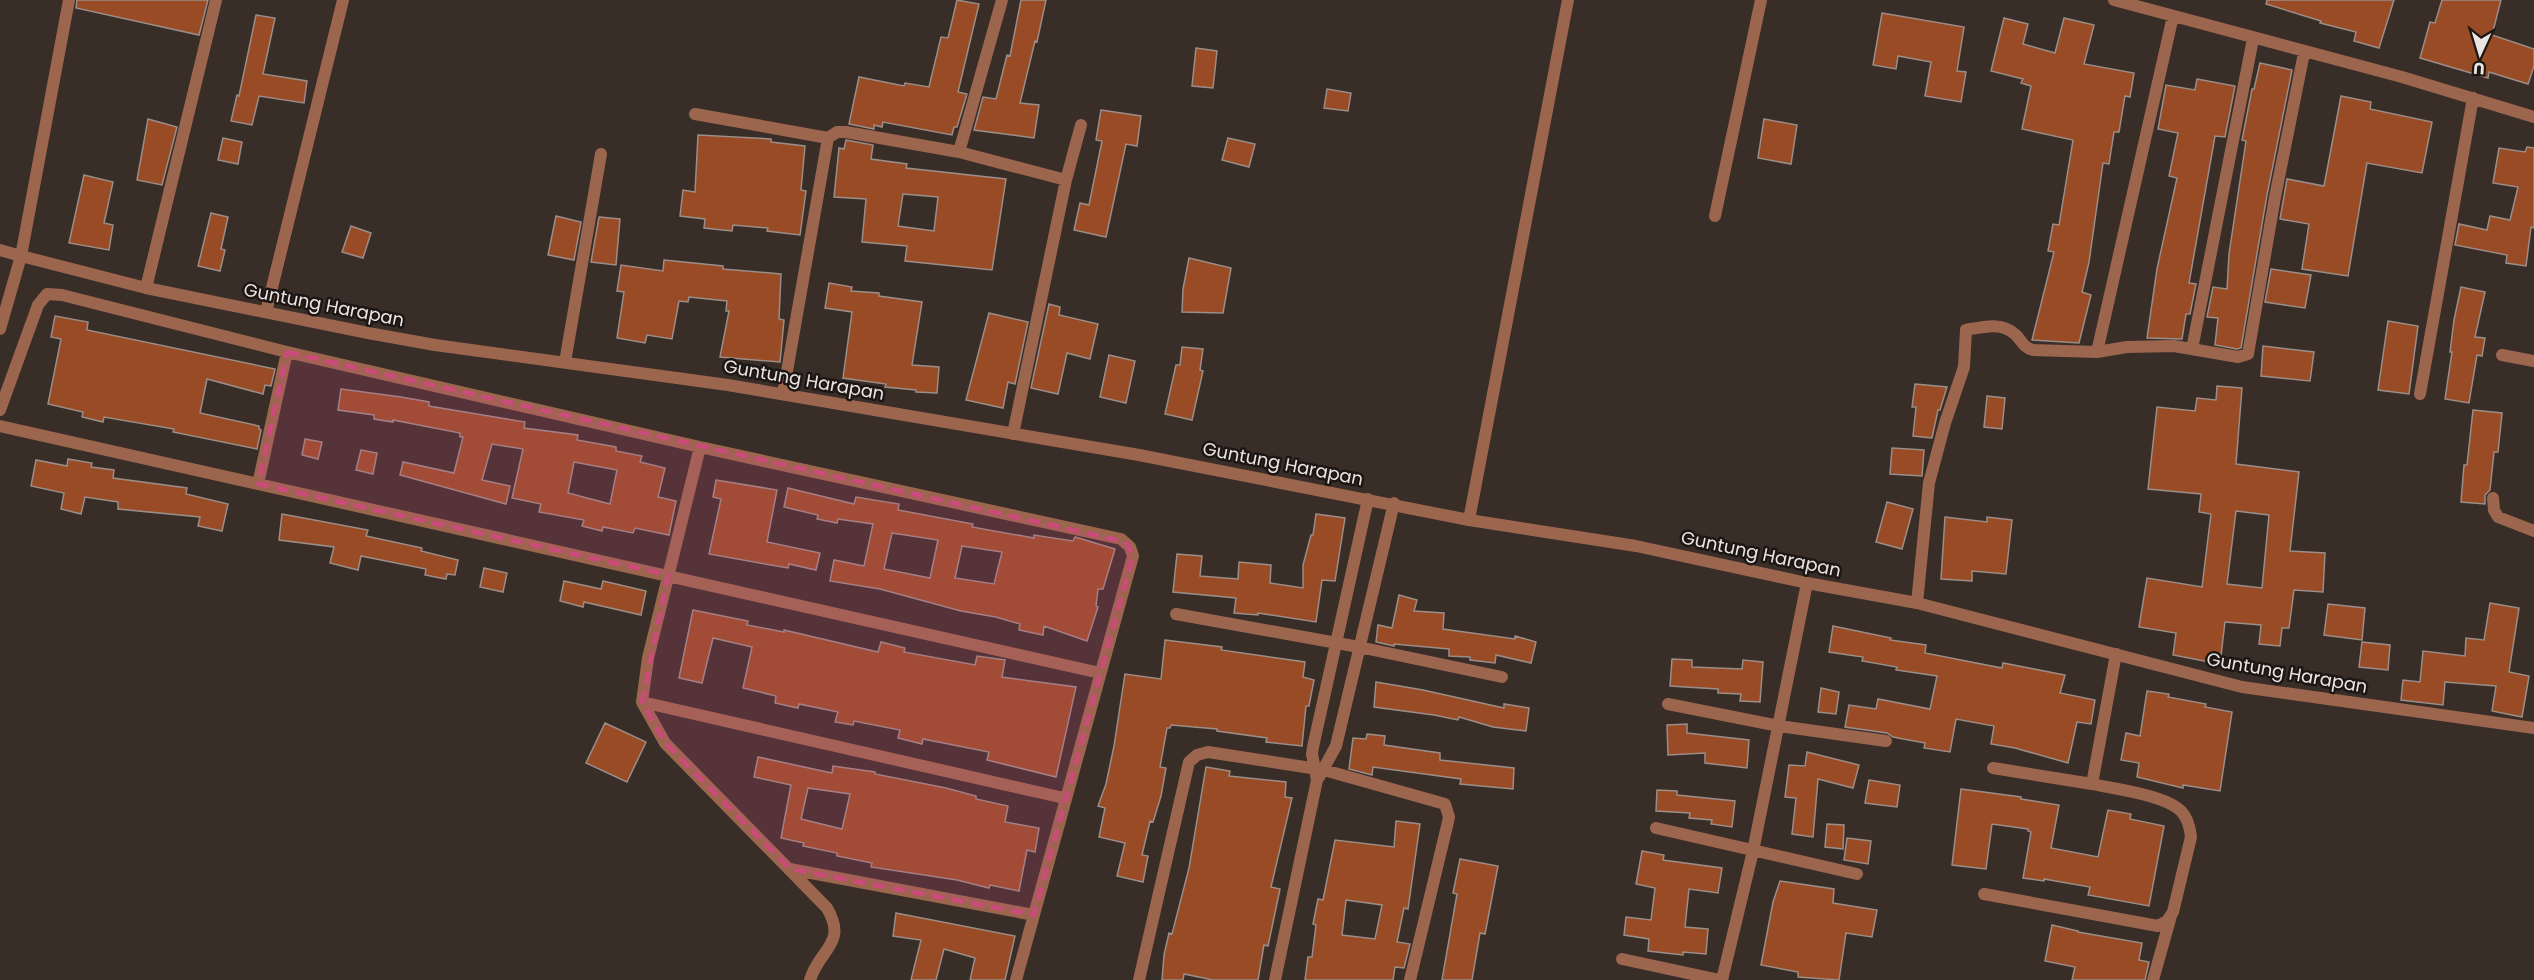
<svg xmlns="http://www.w3.org/2000/svg" width="2534" height="980" font-family="Poppins,sans-serif">
  <rect width="100%" height="100%" fill="#392d28"/>
  <path fill="#984b25" stroke="#9b8d87" stroke-width="1.5" fill-rule="evenodd" d="M77,0H208L199,35L76,8Z
    M957,0L979,4L958,92L967,94L957,127H954L952,135L883,122L882,127L874,125V129L849,124L859,77L904,86L905,83L929,87L941,37L948,38Z
    M1021,0H1046L1037,42L1035,41L1020,103L1039,105L1034,138L974,130L983,97L996,99L1007,55L1010,56Z
    M2267,0H2394L2379,48L2354,41L2356,32L2320,23L2321,21L2266,4Z
    M2442,0H2501L2492,35L2534,49V66L2528,84L2489,72L2488,78L2420,58L2430,22L2435,23Z
    M1882,13L1964,27L1957,71L1966,72L1961,102L1925,96L1931,62L1898,56L1896,69L1873,65Z
    M256,15L275,18L263,74L307,81L304,103L259,96L252,125L231,121L237,95L239,96Z
    M2004,18L2028,24L2023,44L2055,53L2064,18L2094,25L2084,64L2134,73L2130,97L2125,96L2119,132H2114L2109,164L2103,163L2089,262L2082,292L2091,295L2079,343L2032,340L2054,252L2048,251L2053,224L2059,225L2073,140L2022,129L2031,86L2021,83L2023,79L1991,71Z
    M1196,48L1217,51L1213,88L1192,86Z
    M2260,63L2292,70L2267,195L2241,348L2237,349L2215,345L2218,318L2207,317L2213,287L2227,289L2229,254L2246,141L2242,140L2252,89H2254Z
    M2197,79L2235,86L2225,137L2215,136L2189,283L2196,284L2190,314H2186L2182,339L2147,338L2157,269L2177,178L2169,176L2178,133L2158,129L2166,85L2195,90Z
    M1327,89L1351,93L1348,111L1324,108Z
    M2341,96L2371,102L2370,109L2432,122L2422,173L2367,163L2348,276L2302,269L2309,224L2280,219L2287,179L2324,186Z
    M1101,110L1141,116L1137,146L1126,144L1106,237L1074,230L1080,203L1089,205L1102,141L1096,140Z
    M148,119L177,127L162,185L137,180Z
    M1764,119L1797,125L1791,164L1758,158Z
    M698,135L771,139V142L805,146L801,190L806,191L800,235L767,231L768,228L733,225L732,231L704,228L705,219L680,216L683,190L695,192Z
    M223,138L242,142L238,164L218,160Z
    M1228,138L1255,144L1249,167L1222,160Z
    M846,140L873,145L871,159L907,164L906,168L1006,179L992,270L905,261L907,246L862,242L866,199L834,197L839,148L844,149ZM903,194L938,197L934,231L898,226Z
    M2527,147L2534,148V228L2531,227L2526,266L2506,263L2507,255L2455,245L2459,224L2487,230L2490,216L2510,220L2518,187L2493,183L2499,148L2525,152Z
    M84,175L113,182L104,223L113,225L109,250L69,243Z
    M211,213L228,217L221,249L225,250L220,271L198,266Z
    M556,216L581,222L574,260L548,255Z
    M599,217L620,219L616,265L591,262Z
    M351,226L371,233L363,258L342,252Z
    M1189,258L1231,268L1223,313L1182,312L1183,289Z
    M664,260L723,266V269L781,274L779,319L784,320L780,362L720,357L729,311H726L727,301L689,297L688,302L679,301L672,339L647,335L645,343L617,338L624,292L617,291L621,265L663,271Z
    M2271,269L2311,275L2305,308L2265,302Z
    M829,283L852,287L851,291L879,293V296L922,302L912,365L939,367L937,393L916,392V390L885,387L886,384L843,378L852,312L825,308Z
    M2461,287L2485,292L2475,337L2485,338L2482,356L2477,355L2469,403L2445,399L2452,352H2450L2454,320Z
    M1049,304L1060,307L1059,315L1098,324L1090,359L1067,353L1058,394L1031,388Z
    M989,313L1028,322L1015,384L1008,382L1003,408L966,400Z
    M55,316L88,322L87,330L275,369L271,386L265,385L263,394L207,379L200,413L259,426V429L261,430L257,449L173,432L174,429L104,417L103,422L82,417L83,412L48,404L61,339L51,337Z
    M2388,321L2418,326L2409,394L2378,390Z
    M2263,346L2314,352L2310,381L2261,376Z
    M1182,347L1203,349L1200,370L1203,371L1192,420L1165,414L1176,365H1180Z
    M1109,355L1135,361L1126,403L1100,397Z
    M1915,384L1947,387L1940,410H1938L1932,438L1913,436L1916,407H1912Z
    M2217,386L2242,388L2236,464L2299,472L2290,551L2325,553L2323,592L2294,590L2289,628H2282L2280,646L2259,644L2261,625L2225,622L2220,664L2173,655L2176,633L2139,627L2147,578L2202,587L2211,514L2199,512L2201,494L2148,489L2157,407L2195,411L2197,398L2216,400ZM2236,511L2269,515L2262,588L2227,584Z
    M341,389L401,397L429,402V406L525,422L524,428L578,435L577,440L616,447V451L642,456L640,462L665,468L658,497L676,501L669,535L635,528L633,533L603,527L602,531L582,526L584,520L539,512L541,504L512,498L523,449L492,444L482,480L510,486L506,504L400,475L403,462L454,473L463,437H460V433L393,420V422L374,419V415L338,410ZM574,462L617,470L610,504L568,493Z
    M1987,396L2005,398L2002,429L1984,427Z
    M2473,410L2502,413L2498,452H2494L2490,490L2485,495V504L2461,502L2464,465H2467Z
    M305,439L322,442L318,459L302,455Z
    M1892,448L1924,450L1922,476L1890,474Z
    M361,450L377,453L373,474L356,470Z
    M68,459L92,463L91,467L114,470L113,478L187,488L186,494L228,504L222,531L198,526L200,517L118,509V502L85,497L81,514L61,509L64,493L31,486L36,460L67,466Z
    M716,480L777,490L767,542L820,553L816,570L789,564L788,568L709,554L721,499L713,497Z
    M788,488L854,504L856,497L899,504L898,510L973,524L972,527L1034,538V535L1073,541L1075,537L1115,549L1103,589H1098L1096,606L1098,607L1087,641L1044,626L1043,635L1019,630L1020,624L996,617L961,611L880,589L830,581L834,560L864,566L873,524L838,519L837,523L817,519L818,515L784,507ZM892,533L938,540L930,578L884,569ZM962,546L1002,552L994,584L955,578Z
    M1887,502L1913,509L1902,549L1876,542Z
    M282,514L368,530L366,536L422,548L421,551L458,560L455,575L447,574L446,579L425,575L426,569L361,556L358,570L330,563L334,547L279,540Z
    M1316,514L1345,518L1335,581L1322,580L1316,622L1258,613V615L1234,613L1236,598L1173,592L1177,554L1202,556L1200,576L1238,579L1239,562L1271,565L1270,583L1303,588V565L1311,535H1313Z
    M1945,517L1987,522V517L2012,520L2006,574L1972,571V581L1941,579Z
    M484,568L507,573L503,592L480,587Z
    M564,581L601,589L603,581L646,591L641,615L584,602L583,607L560,601Z
    M1399,595L1417,600L1414,611L1444,613L1443,629L1515,639V636L1536,642L1531,663L1496,655L1495,663L1470,660V657L1449,656V649L1394,644V646L1376,642L1378,625L1392,628Z
    M2490,603L2519,608L2509,672L2529,676L2522,717L2492,711L2496,686L2445,682L2443,705L2401,700L2403,680L2420,682L2423,651L2465,656L2466,638L2484,640Z
    M2328,604L2365,608L2362,640L2324,635Z
    M693,610L748,621L747,625L784,632V630L878,652L881,642L905,648L904,652L975,665L977,656L1005,660L1002,677L1076,687L1056,777L987,760L989,752L923,739L922,744L898,738L900,730L854,721L853,725L835,722L838,712L799,704L798,708L775,703L776,696L743,688L752,647L713,638L702,683L679,678Z
    M1833,626L1891,638L1890,640L1926,645L1925,653L2002,668L2003,663L2065,675L2060,693L2095,700L2091,724L2077,722L2068,763L2015,748L1991,744L1994,726L1956,719L1950,752L1924,748L1925,743L1893,737L1887,733L1845,727L1849,705L1876,709L1878,699L1930,709L1937,676L1896,670L1897,667L1862,661L1863,657L1829,652Z
    M1165,640L1222,647L1221,650L1305,662L1303,677L1314,680L1309,706H1306L1302,746L1266,742L1267,738L1217,731V729L1171,725L1170,728H1167L1160,767L1166,768L1161,796L1153,822L1150,821L1142,855L1148,856L1143,882L1117,876L1125,843L1099,837L1105,808L1098,806L1106,784L1114,746L1125,674L1161,679Z
    M2362,642L2390,645L2388,670L2359,667Z
    M1672,659L1692,660V667L1742,669L1743,660L1763,662L1760,702L1740,701L1741,694L1718,693V689L1670,686Z
    M1376,682L1423,690L1504,708V704L1529,708L1526,731L1493,727L1459,717L1458,720L1434,715L1374,707Z
    M1821,688L1839,692L1836,714L1818,712Z
    M2147,691L2169,694L2168,697L2206,704L2205,707L2232,712L2220,791L2183,785V788L2137,777L2139,763L2121,760L2126,733L2140,736Z
    M605,723L646,742L627,782L586,763Z
    M1687,724V733L1749,740L1747,768L1705,763V753L1668,755L1667,725Z
    M1367,734L1385,736L1384,745L1440,753V760L1514,768L1513,789L1460,784L1461,779L1373,767L1372,775L1349,769L1353,738L1366,739Z
    M1807,752L1859,765L1853,788L1818,779L1813,837L1792,834L1796,798L1785,797L1789,765L1805,766Z
    M758,757L832,773L833,766L875,772V774L946,788L976,796V799L1008,806L1005,822L1039,828L1035,852L1027,850L1019,891L990,885L989,888L957,880L871,867L872,863L837,856V853L803,846L804,843L781,838L791,785L754,777ZM808,788L850,794L842,829L801,819Z
    M1206,767L1230,771L1229,776L1286,782L1285,797L1292,798L1271,887L1280,889L1268,946L1264,945L1258,980H1213L1184,974L1183,980H1162L1164,955L1169,933L1172,934L1189,868Z
    M1869,780L1900,785L1897,807L1865,803Z
    M1961,789L2021,797V799L2059,805L2051,848L2098,857L2108,810L2131,814L2130,819L2164,826L2149,906L2088,895L2090,887L2044,879V881L2023,878L2031,832L2028,831V829L1992,824L1986,869L1952,865Z
    M1657,790L1677,791V795L1735,801L1732,827L1711,824L1712,820L1689,818L1690,813L1656,811Z
    M1396,821L1420,824L1408,909L1404,908L1397,942L1410,944L1404,968L1395,967L1393,980H1305L1308,957H1312L1316,925L1313,924L1318,899L1323,900L1335,840L1394,847ZM1346,900L1382,905L1375,939L1342,935Z
    M1827,824L1844,825L1843,849L1825,847Z
    M1847,838L1871,841L1868,864L1844,860Z
    M1642,851L1664,855L1663,860L1722,868L1718,893L1689,889L1685,927L1708,929L1706,954L1683,952V955L1648,951L1649,939L1624,935L1626,917L1651,920L1655,888L1636,884Z
    M1460,859L1498,866L1485,934L1480,933L1472,980H1442L1457,894L1453,893Z
    M1780,881L1834,889L1833,903L1877,910L1872,937L1846,933L1839,980L1798,977V972L1761,965L1773,902Z
    M896,913L1015,936L1005,980H970L975,958L944,949L936,980H911L921,940L893,936Z
    M2052,925L2078,931V932L2142,943L2139,960L2149,962L2145,980H2072L2075,967L2045,961Z"/>
  <g fill="none" stroke-linecap="round" stroke-linejoin="round">
    <path stroke="#9c664e" stroke-width="12" d="M2114,0L2402,77L2534,117
      M695,114L828,138L837,132H846L959,152L1066,180
      M959,152L1002,0
      M1715,216L1761,0
      M0,250L21,256L69,0
      M146,288L216,0
      M266,312L343,0
      M2192,349L2253,39
      M2097,352L2173,16
      M2502,355L2534,361
      M565,362L601,154
      M783,394L828,138
      M2420,394L2473,98
      M0,410L38,305L47,294L62,295L287,352L700,447L1121,539L1130,547L1133,556L1016,980
      M0,426L1100,673
      M1013,434L1066,180L1081,125
      M700,447L648,658L642,702L665,743L827,908C848,944 819,949 810,980
      M258,484L287,352
      M2493,498L2494,510L2498,517L2534,531
      M1469,520L1568,0
      M1917,603L1929,483L1945,423L1964,367L1966,330C1982,327 2002,321 2016,335C2022,341 2023,347 2033,350L2097,352L2127,347L2174,346L2238,357L2248,354L2275,197L2304,53
      M1176,614L1359,647L1502,677
      M642,702L1064,798
      M1668,704L1779,726L1886,741
      M1993,768L2092,784L2116,654
      M1319,777L1336,746L1394,503
      M1656,828L1857,874
      M790,869L1034,915
      M1984,894L2158,926L2167,921L2173,912L2191,837C2190,828 2188,818 2181,811C2165,795 2115,789 2092,784
      M1622,959L1720,980
      M1139,980L1189,762L1197,755L1208,752L1324,770L1445,804L1449,817L1447,826L1410,980
      M1275,980L1317,780L1312,754L1313,747L1368,499
      M1722,980L1753,851L1807,583
      M2153,980L2171,916"/>
    <path stroke="#9c664e" stroke-width="12" d="M0,329L21,256L146,288L368,333L435,345L728,385L1139,455L1469,520L1636,546L1807,583L1917,603L2242,687L2534,728"/>
  </g>
  <path fill="#cc4b7c" fill-opacity="0.2" stroke="#cc4b7c" stroke-width="4.5" stroke-dasharray="12 8" stroke-linejoin="round" d="M287,352L1126,542L1133,556L1034,915L790,869L665,743L642,702L668,575L258,484Z"/>
  <g text-anchor="middle" stroke-width="5" stroke-linejoin="round" paint-order="stroke">
    <g font-size="18" fill="#ece4e1" stroke="#1c1714">
      <text transform="translate(324 305) rotate(11)" y="6">Guntung Harapan</text>
      <text transform="translate(804 380) rotate(10)" y="6">Guntung Harapan</text>
      <text transform="translate(1283 464) rotate(11)" y="6">Guntung Harapan</text>
      <text transform="translate(1761 554) rotate(12)" y="6">Guntung Harapan</text>
      <text transform="translate(2287 673) rotate(10)" y="6">Guntung Harapan</text>
    </g>
  </g>
  <g transform="translate(2480 54) rotate(184)" stroke="#1c1714" stroke-width="4.5" paint-order="stroke">
  <path d="M0-4.5L10 22L0 15L-10 22Z" fill="#ece4e1"/>
  <text y="-9" font-size="16" font-weight="bold" text-anchor="middle" fill="#ece4e1">U</text>
  </g>
</svg>
